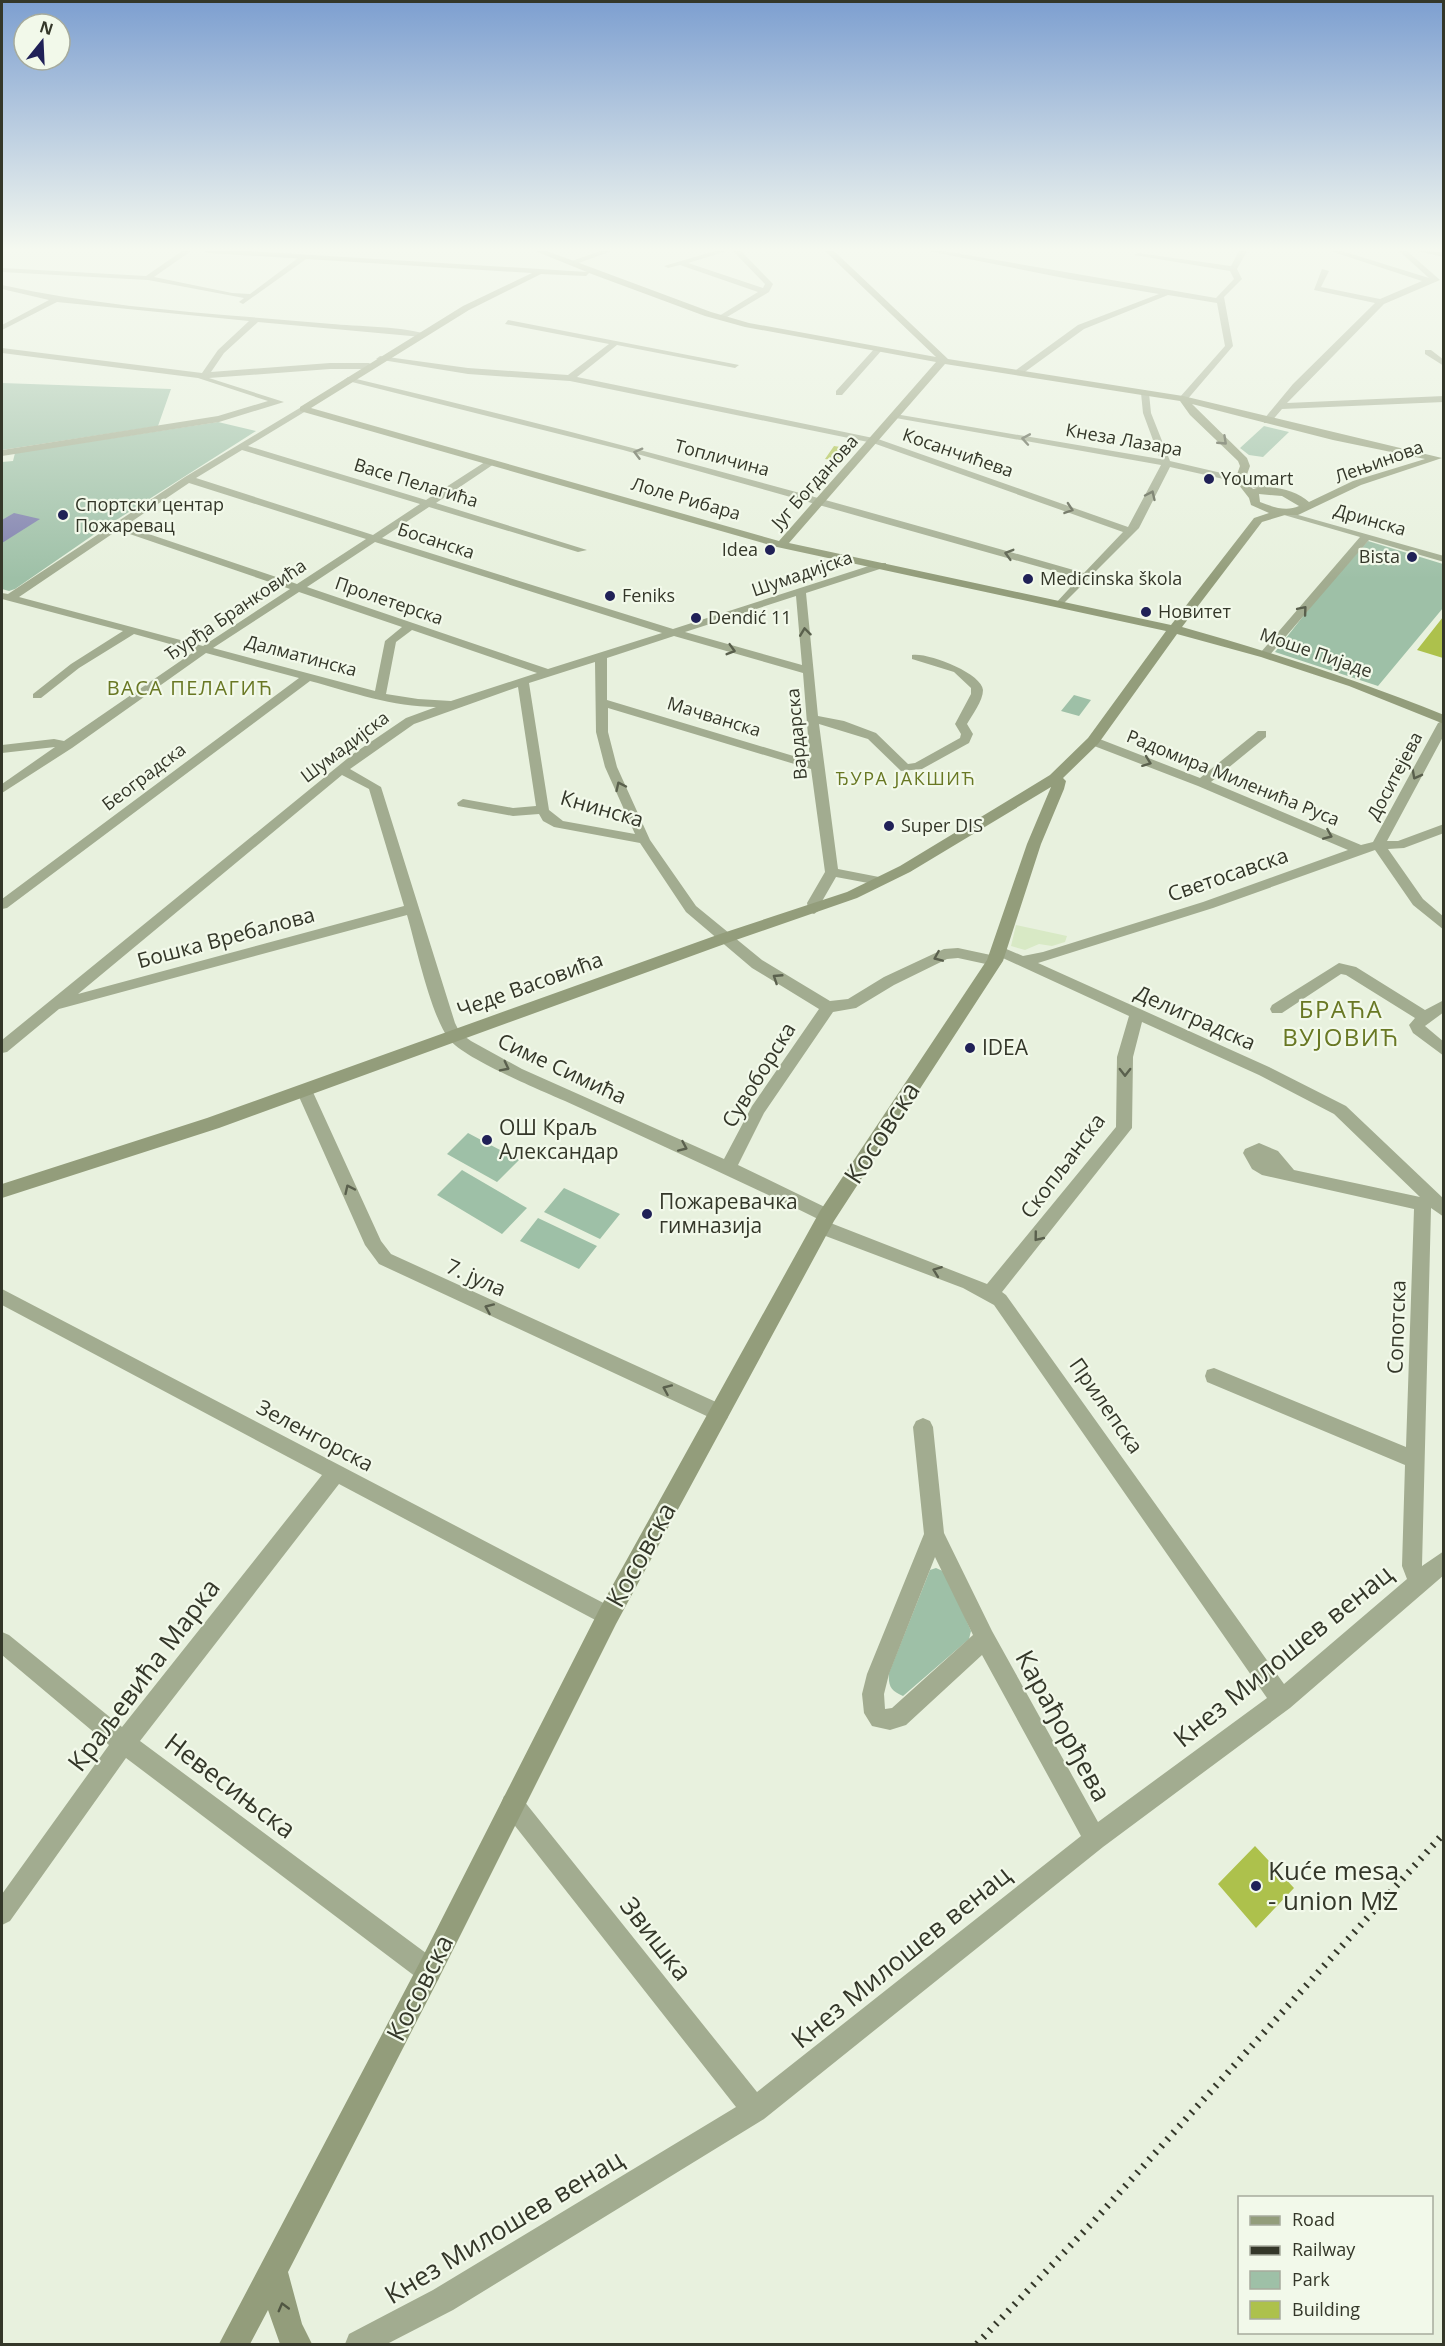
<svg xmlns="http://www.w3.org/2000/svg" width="1445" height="2346" font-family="'Open Sans',sans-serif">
  <rect width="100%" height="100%" fill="#e8f1de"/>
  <path fill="#9ec0a7" d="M2,383L171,389L158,426L2,450Z
    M218,422L256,431L99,531L15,589L9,591L2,589V462L13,461L15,453Z
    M1264,426L1289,432L1263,457L1249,455L1240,448Z
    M1368,541L1443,564V608L1378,686L1275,652L1319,596Z
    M1074,695L1091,700L1079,716L1061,711Z
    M468,1133L519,1160L497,1182L447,1154Z
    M462,1170L527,1208L502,1234L437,1195Z
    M564,1188L620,1214L600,1239L544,1212Z
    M538,1218L597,1246L579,1269L520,1241Z
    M936,1568L945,1572L971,1631L969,1639L903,1696C891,1691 888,1686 889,1673L930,1570Z"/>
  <path fill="#d8e9c5" d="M1016,925L1067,936L1065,942L1052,946L1039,944L1025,950L1011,946Z"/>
  <path fill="#7e7fad" d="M14,513L40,519L2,543V520Z"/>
  <path fill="#adc14c" d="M834,446L847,448L839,461L825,459Z
    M1443,617V658L1417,650Z
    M1255,1846L1294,1888L1256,1928L1218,1884Z"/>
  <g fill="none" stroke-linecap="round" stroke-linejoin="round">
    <path fill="#a2ac90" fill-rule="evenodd" d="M182,251H191L154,277L232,293L250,294L302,255L309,257L243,304L239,302L244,298L148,280L2,272V268L146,276Z
      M600,251H612L573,265L566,263Z
      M715,251H727L688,263L763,288L765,284L733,251H741L773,284L769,292L722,320L719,316L758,292L680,265L668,268L664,266Z
      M928,251H944L1216,298L1234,279L1230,271L1134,255L1138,253L1231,266L1239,251H1247L1237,269L1242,279L1224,297L1233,346L1186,401H1180V397L1225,346L1217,303L1168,295L1084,329L1022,374H1016V370L1078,325L1159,294L1069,279Z
      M1330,251H1342L1429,278L1399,251H1407L1440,280L1384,304L1287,403L1444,396V402L1282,409L1270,423H1264V419L1293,384L1375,303L1314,290L1322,269L1329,271L1321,287L1380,299L1422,281Z
      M2,285C111,309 222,314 332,324C350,326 414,327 426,335L422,337L258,322L224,353L211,372L330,363H369L373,366L369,369H330L209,378L284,402L219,422L2,456V450L218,416L268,401L198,378L2,353V348L202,373L218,350L249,321L57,302L2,330V325L49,300L2,289Z
      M508,320L739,365L735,368L617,345L577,377L878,439L1128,527L1161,465L890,417L895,414L1160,459L1143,413L1141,393L1145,390L1149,393L1151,413L1170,461L1243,478L1278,491L1273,494L1237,482L1170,467L1139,528L1060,607L1055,604L1079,578L623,450L344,380L348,377C595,435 840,503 1084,573L1123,532L873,443L570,381L468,374L376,359L380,356L468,368L568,375L609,344L505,324Z
      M875,348L882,350L842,395H836V391Z
      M1425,350H1431L1444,360V366L1425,354Z
      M303,406L306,407V411L248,446L426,500L488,460H494V464L436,503L587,550L578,552L429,507L382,538L673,629L878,563H886V567L806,593L818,716L844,721L876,733L908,764L915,763L960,738L961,734L955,724L971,694V688L954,672L912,659V655C927,652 982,673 983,690C983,701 972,715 967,724L973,734L969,743L922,769L901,771L868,739L819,724L838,869L879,877L886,881L879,885L836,877L821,903V909L814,914L809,912L807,903L825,872L811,769L608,708V732L617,767L650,840L696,906L762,960L830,1001L848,999L884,977L944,949L958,948L1000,957L1002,961L1000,965L995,966L958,958L947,959L894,985L856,1008L833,1012L764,1113L738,1165L833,1211L835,1216L828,1222L987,1284L1116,1127L1117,1057L1129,1016L994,954L992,951L994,948H1004L1023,956L1043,952L1203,902L1348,850L1198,786L1089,744V738H1097L1200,778L1258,731H1266V737L1211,782L1361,845L1373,842L1438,723L1444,720V735L1387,841H1398L1444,824V833L1404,848L1388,849L1423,899L1444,917V930L1413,905L1375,850L1213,908L1038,963L1269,1067L1346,1106L1444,1199V1217L1431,1208L1422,1566L1444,1551V1575L1290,1708L1103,1847L764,2119L453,2310L387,2344H345L349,2334L433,2290L736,2107L504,1812L501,1804L504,1796L512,1793L520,1796L757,2092L1081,1836L982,1655L906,1725L890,1730L872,1726L864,1713L862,1694L867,1674L924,1534L913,1427L916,1421L923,1418L930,1421L933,1427L944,1533L992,1631L1098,1822L1267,1698L994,1305L963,1288L815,1232L812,1227L820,1220C736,1179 650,1140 565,1101C540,1090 463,1058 449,1039C431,1016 416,946 407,915L59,1009L7,1052L2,1053V1040L353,754L406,718L436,707C393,707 351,692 310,681L7,908L2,909V899L299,678L206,653L72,748L2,793V784L55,747L2,753V745L54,739L64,741L195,651L134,634L79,668L41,698H33V694L71,664L123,631L2,599V593L8,594L185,477ZM242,450L420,504L373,535L196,478ZM189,483L366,539L297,584L125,526ZM118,530L290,589L203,646L19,597ZM375,542L662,633L548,669L307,587ZM299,592L402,627L385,641L375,691L213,648ZM796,596L802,665L685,632ZM412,630L537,673L451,701L418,699L386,694L396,642ZM674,636L803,673L810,761L607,700V658ZM595,662L596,732L605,767L635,834L563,821L549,810L529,683ZM518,687L536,806L513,808L463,799L457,803L458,806L513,816L539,814L543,821L554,827L640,843L686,912L752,968L819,1009L752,1106L724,1159L522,1069L471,1041L460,1033L455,1023L381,787L350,769L414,724ZM342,775L369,789L404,906L78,994ZM1142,1022L1259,1075L1334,1114L1420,1197L1294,1170L1278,1151L1259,1143L1245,1149L1243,1153L1252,1169L1262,1175L1414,1209L1406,1447L1214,1368L1207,1370L1205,1376L1207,1382L1405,1465L1402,1566L1407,1579L1284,1684L1006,1295L1002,1292L1132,1128L1133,1057ZM935,1557L973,1635L892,1708L885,1709L884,1694L889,1674Z
      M1284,511L1444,556V562L1369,540L1269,656H1261V652L1360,537L1284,515Z
      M1339,963L1356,967L1425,1010L1444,1000V1012L1425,1026L1444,1042V1056L1413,1033L1409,1025L1415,1018L1346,975L1341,974L1282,1013H1272L1270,1009L1272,1005Z
      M304,1084L312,1090L381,1241L391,1254L727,1407L729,1413L727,1419L720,1422L713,1419L379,1264L365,1245L296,1090Z
      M2,1289L615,1609L618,1616L615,1623L608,1626L601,1623L339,1484L140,1741L438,1962L441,1971L438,1980L429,1983L420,1980L126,1758L10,1921L2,1925V1894L109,1745L2,1655V1632L9,1635L122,1727L322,1475L2,1305Z"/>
    <path fill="#939d7b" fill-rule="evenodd" d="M204,251H248L587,272L535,251H547L711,312L749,323L936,357L825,251H834L948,359L1183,396L1442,458L1361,485L1298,515H1285L1262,522L1182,627C1271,652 1357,680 1444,715V724L1349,686L1261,657L1177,634L1098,744L1063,778L1066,781L1064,789L1041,844L1003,961L834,1221L616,1624L438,1980L288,2272L302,2324L312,2344H280L268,2310L250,2344H219L420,1962L600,1608L820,1211L987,960L1027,844L1051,787L910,872L857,898L730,942L219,1128L2,1198V1184L207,1118L720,934L847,892L900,866L1050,775L1088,738L1166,631L777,547L300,411V407L463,306L532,273L208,253ZM589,273L705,316L745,327L936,362L779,541L311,408L469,310L541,274L586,276ZM945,364L1180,401L1190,415L1238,461L1240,466L1235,480L1249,498L1251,505L1269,513L1254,518L1171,625L789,543ZM1192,404L1333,440L1425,459L1353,481L1309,502C1296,490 1270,484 1253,489L1245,480L1250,466L1247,458ZM1259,494L1282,496L1299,506C1286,512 1273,507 1260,502Z
      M1417,251L1444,252V257Z"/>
    <path stroke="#343729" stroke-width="7" stroke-dasharray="2 7" stroke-linecap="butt" d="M977,2344L1092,2223L1444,1833"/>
  </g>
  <defs><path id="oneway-chevron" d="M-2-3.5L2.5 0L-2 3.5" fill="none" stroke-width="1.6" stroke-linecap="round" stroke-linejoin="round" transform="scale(1.5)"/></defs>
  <g stroke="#5a604d">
    <use href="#oneway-chevron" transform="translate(1026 439) rotate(-170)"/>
    <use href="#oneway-chevron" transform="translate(638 453) rotate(-165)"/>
    <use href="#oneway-chevron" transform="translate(1151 495) rotate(-65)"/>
    <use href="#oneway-chevron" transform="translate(1069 509) rotate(19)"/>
    <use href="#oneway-chevron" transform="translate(1009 554) rotate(-164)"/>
    <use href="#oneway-chevron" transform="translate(1303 610) rotate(-50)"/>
    <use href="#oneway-chevron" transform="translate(805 632) rotate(-97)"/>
    <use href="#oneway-chevron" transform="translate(731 650) rotate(16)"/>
    <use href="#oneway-chevron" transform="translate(1147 762) rotate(21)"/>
    <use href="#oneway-chevron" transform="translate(1416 775) rotate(118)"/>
    <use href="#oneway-chevron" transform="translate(620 786) rotate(-115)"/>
    <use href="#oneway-chevron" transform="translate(1328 835) rotate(23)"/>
    <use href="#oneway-chevron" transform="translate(938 957) rotate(157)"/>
    <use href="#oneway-chevron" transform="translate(777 978) rotate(-147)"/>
    <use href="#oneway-chevron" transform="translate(505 1067) rotate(27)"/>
    <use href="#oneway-chevron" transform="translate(1125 1072) rotate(90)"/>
    <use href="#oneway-chevron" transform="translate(683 1147) rotate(24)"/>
    <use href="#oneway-chevron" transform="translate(349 1189) rotate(-115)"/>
    <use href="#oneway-chevron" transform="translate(1038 1237) rotate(129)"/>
    <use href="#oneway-chevron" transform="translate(937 1271) rotate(-159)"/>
    <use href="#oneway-chevron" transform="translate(489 1308) rotate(-156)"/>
    <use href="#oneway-chevron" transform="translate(667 1389) rotate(-156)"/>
  </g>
  <g stroke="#505642">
    <use href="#oneway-chevron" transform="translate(1223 441) rotate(43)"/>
    <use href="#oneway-chevron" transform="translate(283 2307) rotate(-105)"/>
  </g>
  <linearGradient id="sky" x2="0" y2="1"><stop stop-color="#7d9fd0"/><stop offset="0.43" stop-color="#f5f9f0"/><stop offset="1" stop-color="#f5f9f0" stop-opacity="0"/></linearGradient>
  <rect width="1445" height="579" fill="url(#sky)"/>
  <g fill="#202157" stroke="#f2f9ea" stroke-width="2">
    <circle cx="1209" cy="479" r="6"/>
    <circle cx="63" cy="515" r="6"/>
    <circle cx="770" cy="550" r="6"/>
    <circle cx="1412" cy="557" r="6"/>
    <circle cx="1028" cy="579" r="6"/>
    <circle cx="610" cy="596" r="6"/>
    <circle cx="1146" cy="612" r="6"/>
    <circle cx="696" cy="618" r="6"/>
    <circle cx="889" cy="826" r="6"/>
    <circle cx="970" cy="1048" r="6"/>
    <circle cx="487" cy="1140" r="6"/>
    <circle cx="647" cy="1214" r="6"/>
    <circle cx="1256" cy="1886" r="6"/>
  </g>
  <g text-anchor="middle" stroke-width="4.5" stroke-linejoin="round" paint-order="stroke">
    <g font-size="18" fill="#343729" stroke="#f2f9ea">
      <text transform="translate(1124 440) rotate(10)" y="6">Кнеза Лазара</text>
      <text transform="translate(958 453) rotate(19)" y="6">Косанчићева</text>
      <text transform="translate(722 458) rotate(15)" y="6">Топличина</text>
      <text transform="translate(1379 462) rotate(-20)" y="6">Лењинова</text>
      <text transform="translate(815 482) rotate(-48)" y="6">Југ Богданова</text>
      <text transform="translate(416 483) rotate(17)" y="6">Васе Пелагића</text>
      <text transform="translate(686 499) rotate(16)" y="6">Лоле Рибара</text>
      <text transform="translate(1370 520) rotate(16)" y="6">Дринска</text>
      <text transform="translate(436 541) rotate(18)" y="6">Босанска</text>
      <text transform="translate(802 574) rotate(-19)" y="6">Шумадијска</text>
      <text transform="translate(389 601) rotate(19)" y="6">Пролетерска</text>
      <text transform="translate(236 610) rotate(-34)" y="6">Ђурђа Бранковића</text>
      <text transform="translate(1316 653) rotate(19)" y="6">Моше Пијаде</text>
      <text transform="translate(301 656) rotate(15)" y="6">Далматинска</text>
      <text transform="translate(714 717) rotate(17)" y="6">Мачванска</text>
      <text transform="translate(797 734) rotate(-95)" y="6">Вардарска</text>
      <text transform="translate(345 747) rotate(-37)" y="6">Шумадијска</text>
      <text transform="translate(1395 776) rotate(-62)" y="6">Доситејева</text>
      <text transform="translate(144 777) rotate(-37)" y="6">Београдска</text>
      <text transform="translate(1233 778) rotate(22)" y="6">Радомира Миленића Руса</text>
    </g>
    <g font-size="18" fill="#343729" stroke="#f2f9ea" text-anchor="start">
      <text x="1221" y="485">Youmart</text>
      <text x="75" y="511">Спортски центар<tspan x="75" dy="21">Пожаревац</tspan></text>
      <text x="758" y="556" text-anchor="end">Idea</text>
      <text x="1400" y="563" text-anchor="end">Bista</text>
      <text x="1040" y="585">Medicinska škola</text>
      <text x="622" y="602">Feniks</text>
      <text x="1158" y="618">Новитет</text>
      <text x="708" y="624">Dendić 11</text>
      <text x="901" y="832">Super DIS</text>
    </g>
    <g font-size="18" letter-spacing="1.5" fill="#697824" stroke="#f2f9ea">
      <text x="906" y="785">ЂУРА ЈАКШИЋ</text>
    </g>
    <g font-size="20" letter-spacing="1.5" fill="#697824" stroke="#f2f9ea">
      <text x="190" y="695">ВАСА ПЕЛАГИЋ</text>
    </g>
    <g font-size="21" fill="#343729" stroke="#f2f9ea">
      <text transform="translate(602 809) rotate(16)" y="7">Книнска</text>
      <text transform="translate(1228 875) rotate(-19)" y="7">Светосавска</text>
      <text transform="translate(226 938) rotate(-15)" y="7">Бошка Вребалова</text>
      <text transform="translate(530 985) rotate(-20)" y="7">Чеде Васовића</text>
      <text transform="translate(1195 1018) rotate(24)" y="7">Делиградска</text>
      <text transform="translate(562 1069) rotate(25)" y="7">Симе Симића</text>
      <text transform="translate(759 1075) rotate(-58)" y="7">Сувоборска</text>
      <text transform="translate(1063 1166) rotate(-53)" y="7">Скопљанска</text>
      <text transform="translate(476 1278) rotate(24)" y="7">7. јула</text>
      <text transform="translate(1397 1327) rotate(-88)" y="7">Сопотска</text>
      <text transform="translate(1106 1406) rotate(55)" y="7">Прилепска</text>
      <text transform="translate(315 1436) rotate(28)" y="7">Зеленгорска</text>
    </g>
    <g font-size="21" fill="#343729" stroke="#f2f9ea" text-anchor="start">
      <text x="982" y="1055">IDEA</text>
      <text x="499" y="1135">ОШ Краљ<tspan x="499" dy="24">Александар</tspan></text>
      <text x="659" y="1209">Пожаревачка<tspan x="659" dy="24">гимназија</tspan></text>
    </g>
    <g font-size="24" letter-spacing="1.5" fill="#697824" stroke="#f2f9ea">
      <text x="1341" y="1018">БРАЋА<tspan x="1341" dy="28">ВУЈОВИЋ</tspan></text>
    </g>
    <g font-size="26" fill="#343729" stroke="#f2f9ea">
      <text transform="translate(882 1133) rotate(-57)" y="9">Косовска</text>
      <text transform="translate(641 1555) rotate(-61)" y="9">Косовска</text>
      <text transform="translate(1283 1656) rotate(-39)" y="9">Кнез Милошев венац</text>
      <text transform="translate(144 1675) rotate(-53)" y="9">Краљевића Марка</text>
      <text transform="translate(1063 1726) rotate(61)" y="9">Карађорђева</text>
      <text transform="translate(230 1786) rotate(37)" y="9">Невесињска</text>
      <text transform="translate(656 1939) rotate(52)" y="9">Звишка</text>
      <text transform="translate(901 1957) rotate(-39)" y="9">Кнез Милошев венац</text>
      <text transform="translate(420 1988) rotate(-63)" y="9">Косовска</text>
      <text transform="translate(504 2227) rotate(-31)" y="9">Кнез Милошев венац</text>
    </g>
    <g font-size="26" fill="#343729" stroke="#f2f9ea" text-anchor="start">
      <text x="1268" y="1880">Kuće mesa<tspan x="1268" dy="30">- union MZ</tspan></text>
    </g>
  </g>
  <rect width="1445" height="2346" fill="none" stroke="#343729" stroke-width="6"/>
  <rect x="1238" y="2196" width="195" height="138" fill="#f2f9ea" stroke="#a6ab9d" stroke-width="1.5"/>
  <rect x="1250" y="2216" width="30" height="9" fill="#939d7b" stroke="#a6ab9d" stroke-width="1.5"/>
  <text x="1292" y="2226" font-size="18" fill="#343729">Road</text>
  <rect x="1250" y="2246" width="30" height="9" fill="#343729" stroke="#a6ab9d" stroke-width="1.5"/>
  <text x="1292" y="2256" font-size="18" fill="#343729">Railway</text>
  <rect x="1250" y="2271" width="30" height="18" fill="#9ec0a7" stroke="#a6ab9d" stroke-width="1.5"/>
  <text x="1292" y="2286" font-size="18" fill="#343729">Park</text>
  <rect x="1250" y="2301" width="30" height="18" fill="#adc14c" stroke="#a6ab9d" stroke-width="1.5"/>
  <text x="1292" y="2316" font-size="18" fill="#343729">Building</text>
  <g transform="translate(42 42) rotate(18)"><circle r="28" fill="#f2f9ea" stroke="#a6ab9d" stroke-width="1.5"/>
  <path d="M0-4.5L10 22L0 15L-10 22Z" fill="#202157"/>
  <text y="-9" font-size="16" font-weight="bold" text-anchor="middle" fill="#343729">N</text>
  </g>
</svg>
